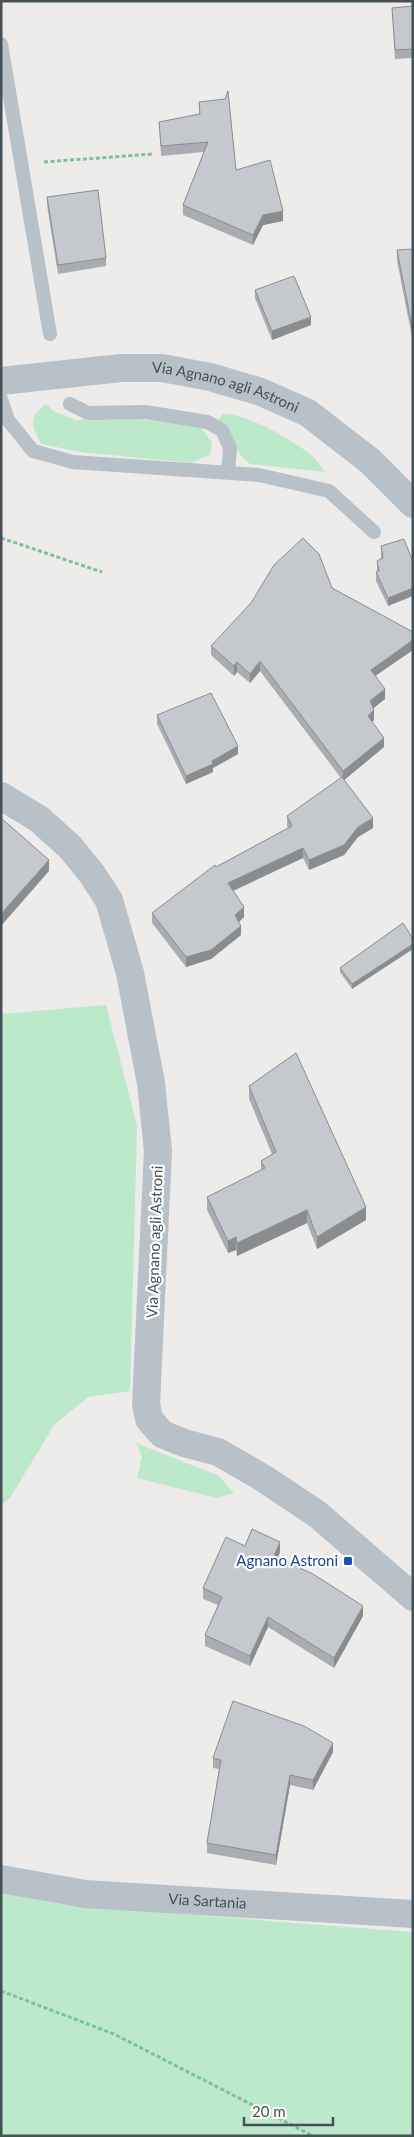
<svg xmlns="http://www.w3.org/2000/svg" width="414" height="2137" font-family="Lato,sans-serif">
  <rect width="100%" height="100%" fill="#eeebeb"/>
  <path fill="#bce9c9" d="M46,404L55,412L76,420L129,418L201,427L212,443L210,455L191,463L81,452L41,444C32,425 27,418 46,404Z
    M222,414C246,413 291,439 310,454C316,458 320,466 325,472L250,464C236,454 230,435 219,420Z
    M106,1005L137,1126L130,1391L88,1397L54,1425L10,1498L1,1505V1014Z
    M136,1443L219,1476L234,1493L217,1498L137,1478L142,1456Z
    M1,1892L65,1905L413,1932V2136H1Z"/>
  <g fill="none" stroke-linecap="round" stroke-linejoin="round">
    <path stroke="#77c497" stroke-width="3" stroke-dasharray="4 2.5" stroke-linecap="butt" d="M44,162L153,154
      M1,538L102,572
      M1,1991L114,2034L313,2136"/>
    <path stroke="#b7c1c7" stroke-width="14" d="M1,44L50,334
      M1,399L8,420L33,451L73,462L259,475L329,491L374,532
      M70,404L88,413L145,412L207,422L222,430L230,448L228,472"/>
    <g stroke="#b7c1c7" stroke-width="28">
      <path d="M1,796L39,819L70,847L92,874L109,900L130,973L151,1083L158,1151L146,1404L149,1419L162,1434L184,1443L218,1452L263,1478L317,1514L413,1597"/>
      <path id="s1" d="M1,1879L85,1894L413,1914"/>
    </g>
    <path stroke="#b7c1c7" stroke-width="28" id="s2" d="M1,381L121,368H162L210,377L261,392L308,413L370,461L413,504"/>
  </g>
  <path fill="#a9adb1" d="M413,6V58L395,59L392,8Z
    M199,102L236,170L283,221L263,225L253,245L183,215V205L204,152L161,156L159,122L199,114Z
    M47,197L106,258V266L58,274L47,205Z
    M413,249V342L397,261V250Z
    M255,290L311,325L272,340L255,298Z
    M404,539L388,606L376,581V572H377V561L381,558V546Z
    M332,588L376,676L385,699L373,708L374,720L372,722L384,747L344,780L373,828L358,837L344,855L309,870L303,858L233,891L244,917L239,922L241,935L211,959L186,967L152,923V913L216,867L288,828L287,826V816L341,778L260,671L250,683L237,672L234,676L211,655V646Z
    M157,715L238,754L213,768V772L186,784L157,724Z
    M403,923L352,989L340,972V968Z
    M249,1086L366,1220L317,1249L307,1223L237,1256L236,1250L228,1253L207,1210V1197L261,1170V1161L272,1154L249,1099Z
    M245,1546L280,1552L278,1558L363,1616L334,1668L268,1627L250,1666L205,1646V1635L218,1605L203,1599V1588Z
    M333,1752L313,1790L290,1785L276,1865L207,1853V1843L219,1769L213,1768V1758Z"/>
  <path fill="#8a8d90" d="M283,211V221L263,225L253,245V235L263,215Z
    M311,317V325L272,340V331Z
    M413,588V596L388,606V598Z
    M413,640V650L371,679V670Z
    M260,661V671L250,683V674Z
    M237,662V672L234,676V666Z
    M385,689V699L370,711V701Z
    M374,710V720L368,726V716Z
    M384,738V747L343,781V771Z
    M238,746V754L213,768V772L186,784V776Z
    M373,818V828L358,837L344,855L309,870V860Z
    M303,848V858L228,893V883Z
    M49,860V871L1,926V914Z
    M244,907V917L235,925V915Z
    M241,926V935L211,959L186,967V957Z
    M413,944V949L352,989V984Z
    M366,1207V1220L317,1249V1237Z
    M307,1210V1223L237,1256V1243Z
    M236,1237V1250L228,1253V1241Z
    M280,1542V1552L274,1566V1556Z
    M363,1606V1616L334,1668V1658Z
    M268,1617V1627L250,1666V1656Z
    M333,1743V1752L313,1790V1780Z
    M290,1775V1785L276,1865V1855Z"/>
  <path fill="#c5c9ce" stroke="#8a8d90" d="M413,6V49L395,50L392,8Z
    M228,91L236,170L270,160L283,211L263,215L253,235L183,205L208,142L161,146L159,122L200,114L199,102L225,99Z
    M98,190L106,258L58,265L47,197Z
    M413,249V331L397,250Z
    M294,276L311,317L272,331L255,290Z
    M303,538L319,554L332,588L413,632V640L371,670L385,689L370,701L374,710L368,716L384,738L343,771L260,661L250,674L237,662L234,666L211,646L251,603L274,565Z
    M404,539L413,562V588L388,598L376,572L379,571L377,561L383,558L381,546Z
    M211,693L238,746L212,761L213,764L186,776L157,715Z
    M342,777L373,818L358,827L344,845L309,860L303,848L228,883L244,907L235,915L241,926L211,950L186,957L152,913L215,865L216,867L292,826L287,816Z
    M1,818L49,860L1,914Z
    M403,923L413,939V944L352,984L340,968Z
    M296,1053L366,1207L317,1237L307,1210L237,1243L236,1237L228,1241L207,1197L265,1168L261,1161L276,1152L249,1086Z
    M252,1529L280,1542L274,1556L313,1574L363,1606L334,1658L268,1617L250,1656L205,1635L222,1597L203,1588L226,1537L245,1546Z
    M233,1701L304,1726L333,1743L313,1780L290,1775L276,1855L207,1843L221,1760L213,1758Z"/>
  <rect fill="#1a4fb4" stroke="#fff" stroke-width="2" x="343" y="1556" width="10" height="10" rx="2.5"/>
  <g text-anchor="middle" stroke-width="4.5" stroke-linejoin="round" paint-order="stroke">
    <g font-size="15" fill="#455057" stroke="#fff">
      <text dy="5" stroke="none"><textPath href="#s2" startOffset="228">Via Agnano agli Astroni</textPath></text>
      <text transform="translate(155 1242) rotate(-88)" y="5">Via Agnano agli Astroni</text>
      <text dy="5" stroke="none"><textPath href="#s1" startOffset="208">Via Sartania</textPath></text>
    </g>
    <g font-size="15" fill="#164399" stroke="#fff" text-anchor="end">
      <text x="338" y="1566">Agnano Astroni</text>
    </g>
  </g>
  <rect width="414" height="2137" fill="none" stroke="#455057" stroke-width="5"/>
  <path d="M244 2117v8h89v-8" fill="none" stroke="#455057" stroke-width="2.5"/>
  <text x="252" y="2117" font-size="15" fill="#455057" stroke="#ffffff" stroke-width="4" paint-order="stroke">20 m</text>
</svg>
